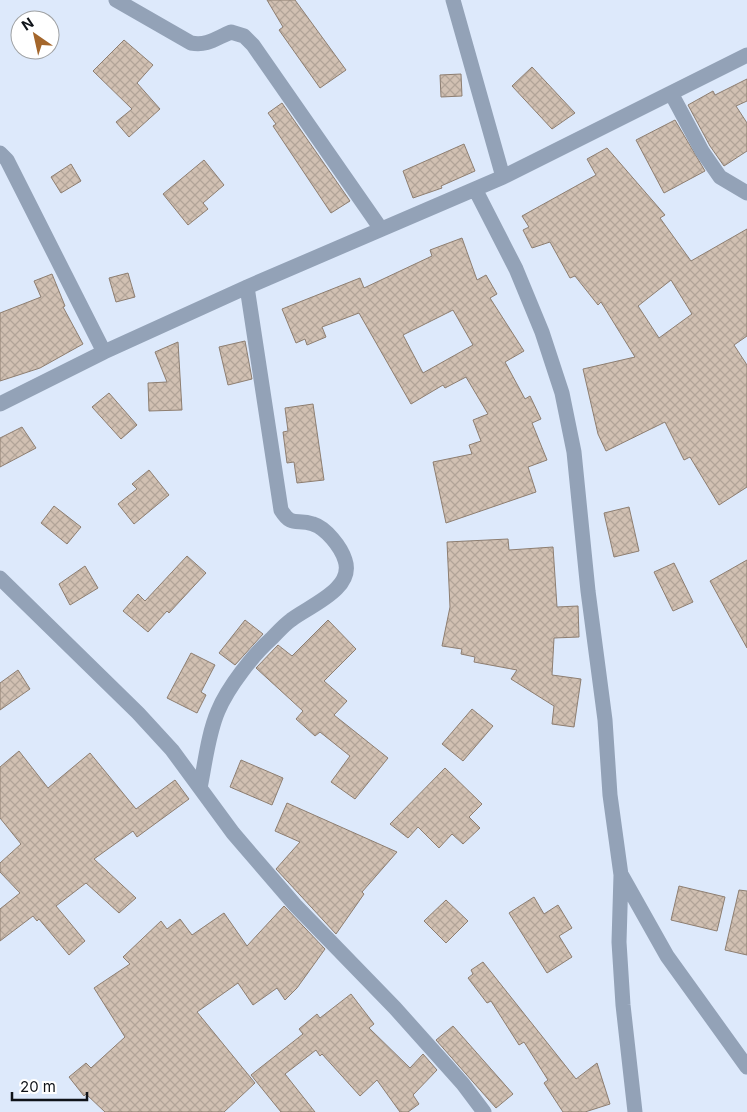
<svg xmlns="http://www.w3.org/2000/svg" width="747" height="1112" font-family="Inter,sans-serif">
  <defs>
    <pattern id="building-cross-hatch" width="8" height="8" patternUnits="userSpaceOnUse" patternTransform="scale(1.25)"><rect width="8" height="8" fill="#d1c0b2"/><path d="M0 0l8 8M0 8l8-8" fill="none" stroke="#b2a498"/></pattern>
  </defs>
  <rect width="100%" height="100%" fill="#dde9fb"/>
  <path fill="url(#building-cross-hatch)" stroke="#8d7e71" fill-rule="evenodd" d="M267,0H295L346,70L320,88L279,30L283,27Z
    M124,40L153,65L137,83L160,109L129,137L116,122L132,109L93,71Z
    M532,67L575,113L552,129L512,86Z
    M461,74L462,96L441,97L440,75Z
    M747,79V101L736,106L747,123V151L724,166L710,146L688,105L713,91L715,95Z
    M282,103L350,201L331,213L273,126L276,124L268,113Z
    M675,120L705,171L664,193L636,140Z
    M464,144L475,171L441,186L442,188L413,198L403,171Z
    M607,148L665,215L660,218L691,261L747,229V336L734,345L747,365V487L719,505L690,457L684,460L665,422L606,451L598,434L583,369L635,357L601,302L598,305L575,276L570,278L550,242L532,248L523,230L529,227L522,216L596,175L587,159ZM671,280L692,314L659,338L638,306Z
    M204,160L224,185L203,203L208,209L188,225L163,194Z
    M71,164L81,181L61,193L51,177Z
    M462,238L477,280L486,275L497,294L490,298L524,351L505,362L525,399L530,396L541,419L532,423L547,460L528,467L536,492L446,523L433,462L472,454L469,445L481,441L473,420L488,414L466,377L445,388L443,385L411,404L359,313L322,327L326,337L307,345L305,339L296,343L282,309L360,278L364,288L432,256L430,250ZM453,310L473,345L423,373L403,335Z
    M128,273L135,297L116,302L109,278Z
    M52,274L65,306L63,307L83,344L40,368L0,381V313L41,297L34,281Z
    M245,341L252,379L228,385L219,347Z
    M178,342L182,410L149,411L148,383L167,382L155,352Z
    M109,393L137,425L121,439L92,407Z
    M313,404L324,480L297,483L294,462L287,463L283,432L288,431L285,408Z
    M22,427L36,448L0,467V438Z
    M149,470L169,495L134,524L118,504L137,489L132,484Z
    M54,506L81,527L67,544L41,523Z
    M629,507L639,551L614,557L604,513Z
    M508,539L509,550L553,547L557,607L578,606L579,637L554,638L552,675L581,679L574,727L552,724L554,706L511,679L517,670L474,662L475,657L461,654L462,649L442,646L450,607L447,542Z
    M187,556L206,573L169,613L167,611L148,632L123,611L138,594L145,601Z
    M747,560V648L710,581Z
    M674,563L693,602L673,611L654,572Z
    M85,566L98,588L70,605L59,584Z
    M245,620L263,634L235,665L219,653Z
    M328,620L356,649L324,681L347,701L334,715L388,758L355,799L331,782L350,756L320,732L315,736L296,719L303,711L256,668L278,645L292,656Z
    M191,653L215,665L201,692L206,695L197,713L167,698Z
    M18,670L30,689L0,710V683Z
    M472,709L493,726L463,761L442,744Z
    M19,751L48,788L90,753L136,809L175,780L189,799L137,837L133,831L94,859L136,898L119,913L86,883L56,906L85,941L69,955L39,919L37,921L33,916L0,941V909L20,893L0,872V863L21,844L0,818V767Z
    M241,760L283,778L272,805L230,787Z
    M445,768L482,804L469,817L480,828L463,844L452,834L439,848L418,827L408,838L390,824Z
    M287,803L397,852L362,892L364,894L336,934L276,869L300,842L275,831Z
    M679,886L725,897L717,931L671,920Z
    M739,890L747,891V955L725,950Z
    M534,897L544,914L558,905L572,928L559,936L572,957L547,973L509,913Z
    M446,900L468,921L446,943L424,921Z
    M284,906L325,949L297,988L285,1000L277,988L253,1005L238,983L197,1012L255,1083L224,1112H105L86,1094L84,1096L69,1077L86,1063L91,1068L125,1037L94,988L130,964L123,957L161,921L167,929L180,919L192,935L224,913L247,946Z
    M483,962L576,1079L597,1063L610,1104L585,1112H563L544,1083L548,1080L524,1042L519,1045L491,1001L487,1003L468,978L473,974L471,970Z
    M351,994L374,1024L369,1028L410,1068L423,1054L437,1070L413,1095L419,1104L408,1112H400L377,1080L360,1096L322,1054L320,1056L316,1050L285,1074L315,1112H281L251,1075L303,1034L299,1029L317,1014L320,1018Z
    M453,1026L513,1094L496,1108L436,1040Z"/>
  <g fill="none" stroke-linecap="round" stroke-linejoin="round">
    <path stroke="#93a2b7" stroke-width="15" d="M116,0L191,43C208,46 216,38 231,32L244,36L253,45L381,229
      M453,0L503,177
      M671,93L702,151L720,177L747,193
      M0,153L7,160L104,352
      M475,189L516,269L542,332L562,393L574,452L588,591L605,720L610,795L621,875L619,942L623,1005L635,1112
      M0,404L104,352L247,287L503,177L747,55
      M0,578L138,713L172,750L233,833L295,905L395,1008L463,1084L484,1112
      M200,788C205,764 208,734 218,711C228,687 253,655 272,638C278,632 284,625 291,620C309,606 355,589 345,560C341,547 326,528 313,524C297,518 292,528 281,510L247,287
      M622,876L667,956L747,1067"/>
  </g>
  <g transform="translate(35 35) rotate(326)"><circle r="24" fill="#ffffff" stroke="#9fa1a3"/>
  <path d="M0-4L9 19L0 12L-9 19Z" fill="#a4662b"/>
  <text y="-8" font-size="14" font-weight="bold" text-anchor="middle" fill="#0f1319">N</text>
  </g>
  <path d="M12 1092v8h75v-8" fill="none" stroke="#0f1319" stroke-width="2.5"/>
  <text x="20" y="1092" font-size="15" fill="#0f1319" stroke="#ffffff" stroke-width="4" paint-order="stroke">20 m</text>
</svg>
